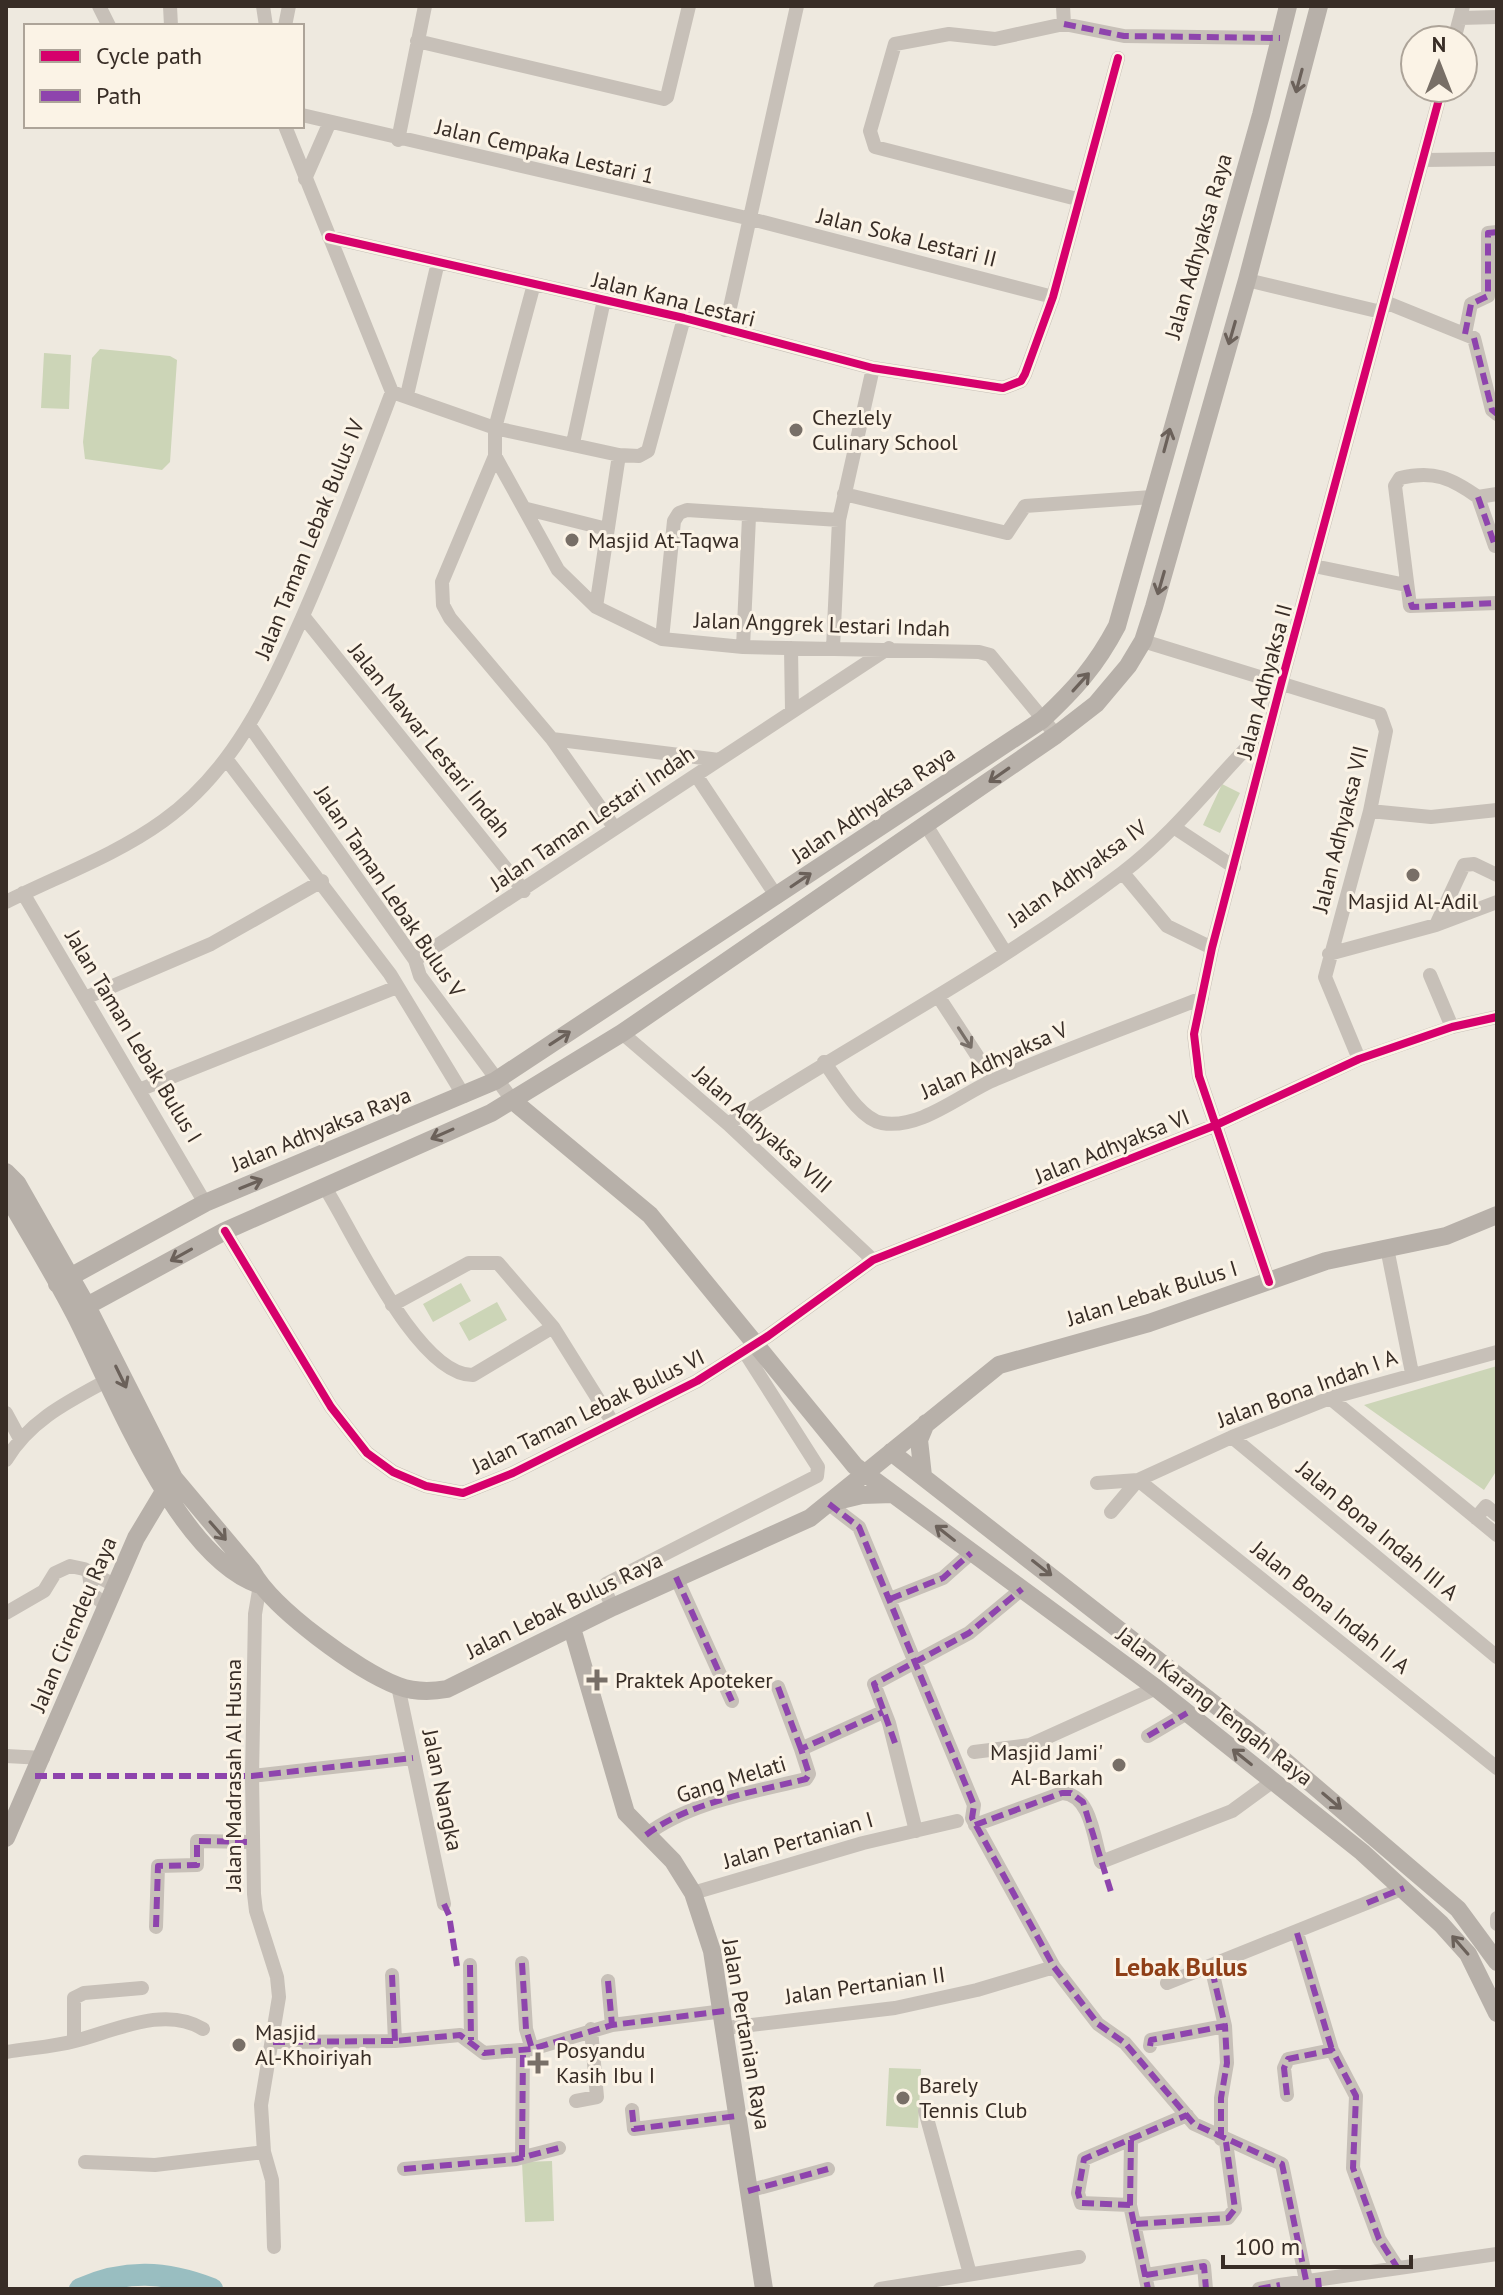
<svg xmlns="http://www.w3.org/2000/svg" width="1503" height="2295" font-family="'PT Sans',sans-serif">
  <rect width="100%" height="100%" fill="#eee9df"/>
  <path fill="#ccd5b7" d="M100,349L170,356L177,360L170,462L162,470L85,459L83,442L92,358Z
    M44,353L71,355L69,409L41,408Z
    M1222,784L1240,793L1220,833L1203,825Z
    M461,1283L471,1301L433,1322L423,1304Z
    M497,1302L507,1320L469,1341L459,1323Z
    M1497,1366V1470L1484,1490L1364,1405Z
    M889,2068L921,2069L918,2128L886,2126Z
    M552,2161L554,2221L525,2222L522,2162Z"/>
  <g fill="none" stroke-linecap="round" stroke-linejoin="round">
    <path stroke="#99bec1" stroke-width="22" d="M80,2289C125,2269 166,2271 212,2289"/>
    <path stroke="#c7c0b8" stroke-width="14" d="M99,6L109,26
      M170,6L171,26
      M263,6L266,26
      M1063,6L1064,24
      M1460,18L1497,17
      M285,26L289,6
      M1454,40L1463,6
      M417,41L664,99L667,97L689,6
      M302,115L751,219L1053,297
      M398,140L425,6
      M1425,160L1497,159
      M305,179L329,124
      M1077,199L875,147L870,131L895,44L949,34L995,39L1064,24L1124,36L1280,38
      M329,237L684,318L873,368L1003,388L1021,381L1025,374L1053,297L1118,58
      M1247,280L1381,312
      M534,284L495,428V456L442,582L443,605L450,618L552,739L614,827
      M1385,302L1474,338L1492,410L1497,414
      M725,330L797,6
      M1465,334L1471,304L1488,296V233L1497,232
      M392,392L495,428L619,455L639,456L648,451L684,318
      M407,395L438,262
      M573,443L604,300
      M495,456L558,570L596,607L662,639L743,647L979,652L990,655L1056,735
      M844,494L1007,533L1025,506L1152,497
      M1497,494L1478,497C1451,478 1434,470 1400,478L1395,486L1410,606L1497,603
      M1478,497L1495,546
      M527,509L607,529
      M1314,566L1406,585
      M596,607L619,455
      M303,616L524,891
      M662,639L674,521L679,513L687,510L839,520
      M1143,641L1380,714L1386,731L1370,811L1325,977L1359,1059
      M743,647L749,517
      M791,648L792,711
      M833,648L839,520L873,368
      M249,725L415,960L420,976L513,1101
      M552,739L719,760
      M227,760L390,974L464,1096
      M696,775L777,897
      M1370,811L1431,817L1497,810
      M926,825L1005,952
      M1175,828L1234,867
      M1123,873L1167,926L1212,948
      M23,893L205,1203
      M6,902C58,876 116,855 163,821C233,771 268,694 302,618C335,544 363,468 392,392L285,126
      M1436,925L1464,865L1474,864L1497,875
      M1329,954L1436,925L1497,902
      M415,960L889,648
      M1430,975L1452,1027
      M938,996L993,1080
      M85,998L211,944L322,881
      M622,1033L728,1124L873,1260
      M824,1062C838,1080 859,1119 882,1123C921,1130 962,1093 996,1079C1064,1050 1133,1025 1202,998
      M139,1090L397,987
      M728,1124C859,1040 998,967 1122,873C1179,830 1220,772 1271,723
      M324,1186C352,1229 417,1376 473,1375L553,1327
      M225,1231L331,1407L367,1453L393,1472L426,1486L463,1493L513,1473L697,1381L768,1336L873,1260L1216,1125L1359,1059L1452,1027L1497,1017
      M1387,1248L1412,1373
      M1269,1282L1199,1076L1194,1034L1212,948L1281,684L1442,88
      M392,1305L469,1263H498L553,1327L613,1423
      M1330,1398L1497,1535
      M6,1413L19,1437
      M1232,1437L1497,1657
      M6,1460C29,1421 67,1402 106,1381
      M1138,1480L1497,1768
      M1097,1483L1138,1480L1232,1437L1330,1398L1497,1352
      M829,1504L859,1527L974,1805L972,1818L1054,1967L1098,2024L1125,2043L1194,2124L1282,2164L1306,2280
      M1111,1512L1138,1480
      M1476,1518L1486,1506L1497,1515
      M89,1574L92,1594L107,1606
      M676,1577L732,1701
      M260,1585L255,1614L252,1776L254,1894L256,1911L277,1977L279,1997L261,2105L264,2152L272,2180L274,2247
      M890,1599L943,1578L971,1553
      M613,1607L605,1591L606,1584L817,1476L818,1467L744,1351
      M6,1613L44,1591L55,1573L70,1566L84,1569L116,1586
      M398,1686L444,1904
      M778,1687L801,1749
      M1148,1736L1187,1713
      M974,1752L1030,1745L1156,1688
      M6,1756L43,1758
      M252,1776L413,1758
      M975,1825L1062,1793C1091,1794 1094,1839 1101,1862L1232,1811L1273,1781
      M916,1831L889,1723L874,1684L969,1633L1022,1589
      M646,1835C689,1802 754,1792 806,1779L809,1774L801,1749L883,1712
      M693,1893L863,1843L957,1821
      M1497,1918V1924
      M156,1927L158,1866L197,1865V1841L252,1842
      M1297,1933L1332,2050
      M522,1963L526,2029L532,2049
      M470,1965L471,2040
      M392,1975L395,2041
      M608,1981L612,2025
      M1167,1983L1404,1888
      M726,2028L895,2008L977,1990L1054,1967
      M74,2041V1998L84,1993L142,1988
      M273,2042L395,2041L460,2035L484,2053L532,2049L612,2025L724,2011
      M1150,2046L1151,2040L1225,2026L1211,1966
      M6,2052C29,2048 53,2047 75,2041C114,2031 165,2005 203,2029
      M1287,2095L1284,2068L1288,2059L1332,2050L1356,2096L1353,2168L1379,2239L1397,2267
      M576,2101L597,2097L591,2029
      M632,2110L634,2129L737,2116
      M925,2111L970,2274
      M1221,2139V2098L1227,2063L1225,2026
      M1131,2140L1130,2205L1148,2289
      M522,2157L523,2050
      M85,2162L155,2165L264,2152
      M404,2169L516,2159L559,2148
      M748,2191L828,2169
      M1130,2205L1081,2203L1078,2193L1084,2159L1187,2115
      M1136,2224L1228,2218L1235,2209L1226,2142
      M1146,2275L1204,2266L1206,2289
      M880,2289L1079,2257
      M1259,2289L1280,2285
      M1280,2289V2285L1497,2254"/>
    <path stroke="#b7b0a9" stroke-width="18" d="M513,1101L650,1215L855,1466L1156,1688L1362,1852L1441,1924L1468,1954L1497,2013
      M6,1172L17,1183L87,1306L174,1478L252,1571C273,1609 357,1670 398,1686C414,1692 431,1692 447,1689L613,1607L810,1518L999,1365L1149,1323L1326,1261L1446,1236L1497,1215
      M6,1194C29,1234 54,1274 75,1315C113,1389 177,1558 260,1585
      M57,1284L205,1203L495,1081L1042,720C1075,689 1096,666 1117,626L1261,115L1288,6
      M74,1313L225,1231L491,1113L622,1033L1056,735L1096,704L1128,666L1143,641L1154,607L1247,280L1319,6
      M891,1452L1259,1739L1458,1909L1497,1962
      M923,1476L919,1440L926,1423
      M837,1501L862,1495L893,1494
      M572,1628L626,1813L673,1861L693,1893L712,1951L764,2289
      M6,1838L136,1538L169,1483"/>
    <path stroke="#8e44ad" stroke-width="6" stroke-dasharray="12 6" stroke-linecap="butt" d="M1064,24L1124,36L1280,38
      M1465,334L1471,304L1488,296V233L1497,232
      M1474,338L1492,410L1497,414
      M1478,497L1495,546
      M1406,585L1412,607L1497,603
      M829,1504L859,1527L974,1805L972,1818L1054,1967L1098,2024L1125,2043L1194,2124L1282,2164L1306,2280
      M676,1577L732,1701
      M890,1599L943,1578L971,1553
      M778,1687L801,1749
      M1148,1736L1187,1713
      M895,1743L874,1684L969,1633L1022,1589
      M35,1776H252L413,1758
      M975,1825L1062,1793H1071L1083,1802L1111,1892
      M646,1835C689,1802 754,1792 806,1779L809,1774L801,1749L883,1712
      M1367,1903L1404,1888
      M444,1904L449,1915L457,1966
      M156,1927L158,1866L197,1865V1841L252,1842
      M1297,1933L1332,2050
      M522,1963L526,2029L532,2049
      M470,1965L471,2040
      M392,1975L395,2041
      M608,1981L612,2025
      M273,2042L395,2041L460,2035L484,2053L532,2049L612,2025L724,2011
      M1150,2046L1151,2040L1225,2026L1211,1966
      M1287,2095L1284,2068L1288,2059L1332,2050L1356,2096L1353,2168L1379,2239L1397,2267
      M632,2110L634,2129L737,2116
      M1221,2139V2098L1227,2063L1225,2026
      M1131,2140L1130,2205L1148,2289
      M522,2157L523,2050
      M404,2169L516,2159L559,2148
      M748,2191L828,2169
      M1130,2205L1081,2203L1078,2193L1084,2159L1187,2115
      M1136,2224L1228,2218L1235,2209L1226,2142
      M1146,2275L1204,2266L1206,2289
      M1318,2278L1319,2289
      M1259,2289L1280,2285"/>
    <g stroke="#fbf3e6" stroke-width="13">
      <path id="cycleway" d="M329,237L684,318L873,368L1003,388L1021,381L1025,374L1053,297L1118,58
        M225,1231L331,1407L367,1453L393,1472L426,1486L463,1493L513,1473L697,1381L768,1336L873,1260L1216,1125L1359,1059L1452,1027L1497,1017
        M1269,1282L1199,1076L1194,1034L1212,948L1281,684L1442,88"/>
    </g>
    <use href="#cycleway" stroke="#d6006c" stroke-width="8"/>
  </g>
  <defs><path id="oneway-shaft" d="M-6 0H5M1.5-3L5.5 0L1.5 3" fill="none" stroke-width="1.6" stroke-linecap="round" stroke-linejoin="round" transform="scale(2)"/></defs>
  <g stroke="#6b615a">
    <use href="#oneway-shaft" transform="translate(1299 81) rotate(105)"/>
    <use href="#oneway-shaft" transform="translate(1232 333) rotate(106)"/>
    <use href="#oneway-shaft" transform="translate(1167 440) rotate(-75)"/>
    <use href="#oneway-shaft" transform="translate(1161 583) rotate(106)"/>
    <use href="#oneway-shaft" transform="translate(1081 682) rotate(-48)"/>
    <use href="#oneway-shaft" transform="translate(999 775) rotate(145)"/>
    <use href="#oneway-shaft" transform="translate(801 880) rotate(-34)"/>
    <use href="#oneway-shaft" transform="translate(560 1038) rotate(-33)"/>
    <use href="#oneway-shaft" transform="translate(442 1134) rotate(156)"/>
    <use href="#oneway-shaft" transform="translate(251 1184) rotate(-22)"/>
    <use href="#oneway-shaft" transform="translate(181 1255) rotate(151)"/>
    <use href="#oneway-shaft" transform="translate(121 1377) rotate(64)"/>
    <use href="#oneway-shaft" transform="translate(218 1531) rotate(49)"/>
    <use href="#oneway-shaft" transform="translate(945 1533) rotate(-142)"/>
    <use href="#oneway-shaft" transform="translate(1042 1568) rotate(38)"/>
    <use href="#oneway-shaft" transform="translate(1242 1757) rotate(-141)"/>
    <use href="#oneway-shaft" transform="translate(1332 1801) rotate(40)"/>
    <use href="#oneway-shaft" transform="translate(1460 1945) rotate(-131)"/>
  </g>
  <use stroke="#786f68" href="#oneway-shaft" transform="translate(965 1038) rotate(57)"/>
  <g fill="#786f67" stroke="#fbf3e6" stroke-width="3">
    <circle cx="796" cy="430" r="8"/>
    <circle cx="572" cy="540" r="8"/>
    <circle cx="1413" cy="875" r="8"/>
    <path d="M593 1668h8v8h8v8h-8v8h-8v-8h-8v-8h8z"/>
    <circle cx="1119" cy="1765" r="8"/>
    <circle cx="239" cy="2045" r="8"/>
    <path d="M534 2051h8v8h8v8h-8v8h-8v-8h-8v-8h8z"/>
    <circle cx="903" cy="2098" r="8"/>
  </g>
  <g text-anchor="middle" stroke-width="6" stroke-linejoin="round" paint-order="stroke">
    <g font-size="22" fill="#382d26" stroke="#fbf3e6">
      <text transform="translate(545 151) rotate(13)" y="8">Jalan Cempaka Lestari 1</text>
      <text transform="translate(907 237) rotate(14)" y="8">Jalan Soka Lestari II</text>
      <text transform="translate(1198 246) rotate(-74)" y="8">Jalan Adhyaksa Raya</text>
      <text transform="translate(674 299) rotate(14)" y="8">Jalan Kana Lestari</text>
      <text transform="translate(309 539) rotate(-68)" y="8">Jalan Taman Lebak Bulus IV</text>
      <text transform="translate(822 624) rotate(2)" y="8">Jalan Anggrek Lestari Indah</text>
      <text transform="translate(1264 681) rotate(-75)" y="8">Jalan Adhyaksa II</text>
      <text transform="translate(430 740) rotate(51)" y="8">Jalan Mawar Lestari Indah</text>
      <text transform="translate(873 804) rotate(-34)" y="8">Jalan Adhyaksa Raya</text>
      <text transform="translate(592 818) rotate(-34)" y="8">Jalan Taman Lestari Indah</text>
      <text transform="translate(1340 829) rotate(-76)" y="8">Jalan Adhyaksa VII</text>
      <text transform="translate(1077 873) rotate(-36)" y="8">Jalan Adhyaksa IV</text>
      <text transform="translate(390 891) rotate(56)" y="8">Jalan Taman Lebak Bulus V</text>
      <text transform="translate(134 1036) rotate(59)" y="8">Jalan Taman Lebak Bulus I</text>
      <text transform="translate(994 1060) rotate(-24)" y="8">Jalan Adhyaksa V</text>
      <text transform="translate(321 1129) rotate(-22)" y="8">Jalan Adhyaksa Raya</text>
      <text transform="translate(763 1129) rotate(42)" y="8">Jalan Adhyaksa VIII</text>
      <text transform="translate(1112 1146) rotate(-22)" y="8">Jalan Adhyaksa VI</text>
      <text transform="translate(1152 1293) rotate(-17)" y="8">Jalan Lebak Bulus I</text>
      <text transform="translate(1307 1388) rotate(-20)" y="8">Jalan Bona Indah I A</text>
      <text transform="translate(588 1411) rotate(-26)" y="8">Jalan Taman Lebak Bulus VI</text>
      <text transform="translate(1378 1530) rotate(40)" y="8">Jalan Bona Indah III A</text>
      <text transform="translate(564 1605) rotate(-26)" y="8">Jalan Lebak Bulus Raya</text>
      <text transform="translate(1331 1607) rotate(39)" y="8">Jalan Bona Indah II A</text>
      <text transform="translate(73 1624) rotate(-67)" y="8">Jalan Cirendeu Raya</text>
      <text transform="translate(1215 1706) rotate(38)" y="8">Jalan Karang Tengah Raya</text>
      <text transform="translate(233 1775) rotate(-90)" y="8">Jalan Madrasah Al Husna</text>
      <text transform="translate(731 1779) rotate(-17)" y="8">Gang Melati</text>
      <text transform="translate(443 1790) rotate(78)" y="8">Jalan Nangka</text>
      <text transform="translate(798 1840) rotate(-16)" y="8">Jalan Pertanian I</text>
      <text transform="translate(865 1985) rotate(-8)" y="8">Jalan Pertanian II</text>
      <text transform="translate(747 2034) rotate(80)" y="8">Jalan Pertanian Raya</text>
    </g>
    <g font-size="22" fill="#382d26" stroke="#fbf3e6" text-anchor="start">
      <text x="812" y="425">Chezlely<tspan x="812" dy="25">Culinary School</tspan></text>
      <text x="588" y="548">Masjid At-Taqwa</text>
      <text x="1413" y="909" text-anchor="middle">Masjid Al-Adil</text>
      <text x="615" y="1688">Praktek Apoteker</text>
      <text x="1103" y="1760" text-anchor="end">Masjid Jami'<tspan x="1103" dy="25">Al-Barkah</tspan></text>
      <text x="255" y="2040">Masjid<tspan x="255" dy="25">Al-Khoiriyah</tspan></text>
      <text x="556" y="2058">Posyandu<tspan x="556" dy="25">Kasih Ibu I</tspan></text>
      <text x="919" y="2093">Barely<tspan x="919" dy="25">Tennis Club</tspan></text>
    </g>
    <g font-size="26" font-weight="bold" fill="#8f3f17" stroke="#fbf3e6">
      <text x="1181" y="1976">Lebak Bulus</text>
    </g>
  </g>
  <rect width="1503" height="2295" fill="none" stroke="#382d26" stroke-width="16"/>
  <rect x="24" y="24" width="280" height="104" fill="#fbf3e6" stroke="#ada499" stroke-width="2"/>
  <rect x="40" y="50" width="40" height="12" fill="#d6006c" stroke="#ada499" stroke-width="2"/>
  <text x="96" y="64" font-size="24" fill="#382d26">Cycle path</text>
  <rect x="40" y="90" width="40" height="12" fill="#8e44ad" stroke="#ada499" stroke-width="2"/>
  <text x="96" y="104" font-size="24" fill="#382d26">Path</text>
  <g transform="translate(1439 64)"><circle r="38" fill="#fbf3e6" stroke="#ada499" stroke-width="2"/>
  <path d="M0-6L14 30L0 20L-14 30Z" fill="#786f67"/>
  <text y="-12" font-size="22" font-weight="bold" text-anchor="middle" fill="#382d26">N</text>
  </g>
  <path d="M1223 2255v12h188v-12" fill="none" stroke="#382d26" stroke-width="4"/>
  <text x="1235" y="2255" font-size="24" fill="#382d26" stroke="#fbf3e6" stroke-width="6" paint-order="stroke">100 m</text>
</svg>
